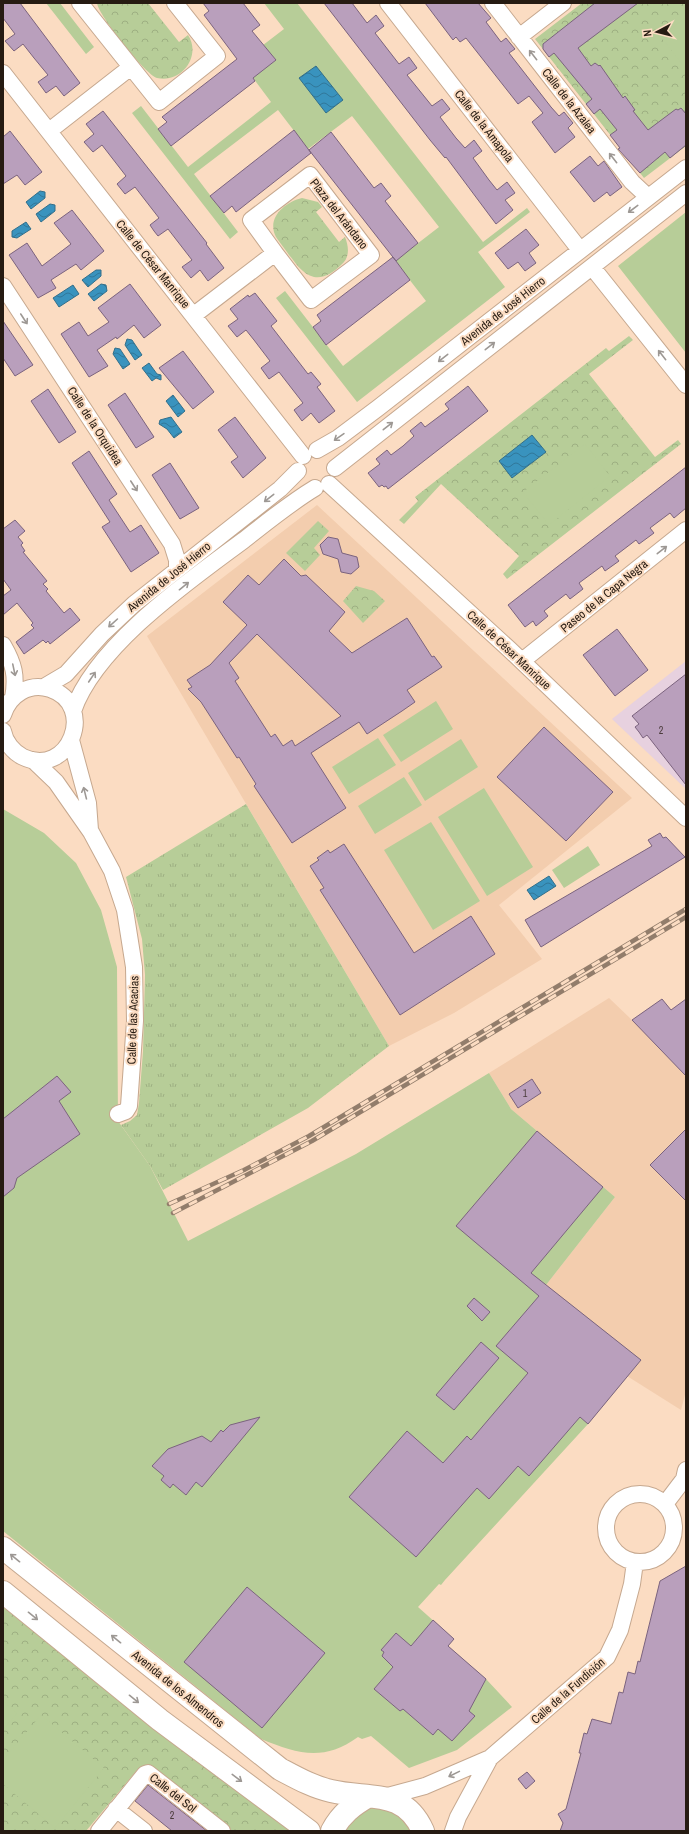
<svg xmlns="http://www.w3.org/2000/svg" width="689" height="1834" font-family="'Archivo Narrow',sans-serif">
  <defs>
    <pattern id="grass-tufts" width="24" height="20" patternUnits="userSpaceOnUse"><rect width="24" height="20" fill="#b7cd98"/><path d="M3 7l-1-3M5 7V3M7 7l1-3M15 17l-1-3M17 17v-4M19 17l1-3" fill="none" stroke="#9daf82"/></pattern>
    <pattern id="park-crowns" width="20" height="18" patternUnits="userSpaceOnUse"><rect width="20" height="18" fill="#b7cd98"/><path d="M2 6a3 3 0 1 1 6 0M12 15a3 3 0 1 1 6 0" fill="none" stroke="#9daf82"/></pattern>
    <pattern id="water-waves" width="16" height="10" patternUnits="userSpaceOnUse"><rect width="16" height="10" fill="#3993be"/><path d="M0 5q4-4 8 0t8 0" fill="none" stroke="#307799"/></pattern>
  </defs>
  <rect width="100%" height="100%" fill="#fbdcc2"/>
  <path fill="#e7d1df" d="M686,661V789L612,719Z"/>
  <path fill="#f3cdae" d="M317,505L632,798L499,905L542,959L454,1013L389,1046L147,636Z
    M609,998L632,1020L662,999L671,1010L686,999V1391L681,1410L627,1376L546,1285L615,1197L511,1109L489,1073Z"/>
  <path fill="url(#grass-tufts)" d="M246,804L389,1046L308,1108L163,1190L150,1166L121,1125L130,1121L137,1115L139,1103L143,1051L145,975L142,939L126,877Z"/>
  <path fill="url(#park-crowns)" d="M97,3H148L179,42L188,35C202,56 181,84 157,78C146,75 98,15 97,3Z
    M582,3H686V146L644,178L535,39Z
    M302,198L318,202L322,207L316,212L339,242L345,237C349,247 350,258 341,265C334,272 324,279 314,277C302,274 296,263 289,255C285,249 280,243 276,237C266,218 285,202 302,198Z
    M629,336L633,340L589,374L655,457L678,440L681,444L507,579L503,574L519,556L441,484L404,524L399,520L418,501L415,497L606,348L609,351Z
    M318,521L329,531L314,548L320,555L305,571L286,553Z
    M356,586L374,591L385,601L363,623L343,601Z
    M3,1607L185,1750L294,1831H231L152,1767L145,1765L138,1769L86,1831H3Z"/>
  <path fill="#b7cd98" d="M46,3H60L94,47L86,54Z
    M264,3H297L483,242L527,208L530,212L478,252L505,287L357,402L276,298L285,291L343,366L426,301L395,261L439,227L352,116L308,149L278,110L194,174L238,232L230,239L132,113L141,106L188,167L271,102L241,62L284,29Z
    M686,17V69L661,37Z
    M686,212V353L618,266Z
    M585,444L610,476L549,525L523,492Z
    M436,701L453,729L401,762L383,735Z
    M378,738L396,765L349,794L332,767Z
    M461,739L478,767L425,801L408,773Z
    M404,777L422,805L375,834L358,806Z
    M484,788L533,867L487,896L438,817Z
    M3,809L44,833L76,863L101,910L117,967L118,1121L150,1166L188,1241L356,1154L489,1073L511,1109L615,1197L546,1285L641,1360L588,1424L445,1580L441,1585L439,1584L418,1607L454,1639L448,1646L486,1679L512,1707L457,1750L409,1768L371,1736L362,1739L358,1737C323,1762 298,1754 261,1739L3,1531Z
    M431,822L480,901L433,930L384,850Z
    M588,846L600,865L564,888L552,870Z
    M3,1701L17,1713L3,1730Z
    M41,1715L104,1768L55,1828L3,1784V1760Z
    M373,1807L397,1812L414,1831H341L361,1810Z"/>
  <path fill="url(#water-waves)" stroke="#336f8a" d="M316,66L343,100L326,113L299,78Z
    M40,191L45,192V198L31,209L26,202Z
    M50,204L55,205V211L41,222L36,214Z
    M26,222L31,229L17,238L12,237V231Z
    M96,270H101V276L88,287L82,280Z
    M101,284L106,285L107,291L94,301L88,294Z
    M73,285L79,294L59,307L53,298Z
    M127,339L132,340L142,355L135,360L125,345Z
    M115,348L120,349L130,364L123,369L113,354Z
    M149,363L157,374L161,375V380L156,378L152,381L142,368Z
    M173,395L185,411L178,417L166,401Z
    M171,417L182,432L174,438L167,429L159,424L160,420Z
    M532,435L546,452L512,478L499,461Z
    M549,876L556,886L534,900L527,890Z"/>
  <path fill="#b99fbc" stroke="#7b637e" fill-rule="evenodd" d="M3,3H20L80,83L64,96L56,86L46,93L38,82L48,75L34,58L23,44L14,51L5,41L15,34L3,18Z
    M203,3H243L260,25L252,31L276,60L253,78L255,81L171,146L158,129L167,122L162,117L237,59L204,15L209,11Z
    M324,3H352L367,23L376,15L384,26L375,33L399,64L409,57L417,68L407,75L432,106L442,99L450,109L440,117L456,138L465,148L474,140L482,151L473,158L489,180L497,190L507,182L515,193L505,200L513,210L496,224L446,157L445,158L430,140Z
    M425,3H478L491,18L486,22L501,42L506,38L510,43L515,49L509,53L551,107L559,116L564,112L573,123L568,128L575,137L555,153L532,122L543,113L529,96L518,104L466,38L460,42L456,37L453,40Z
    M595,3H638L578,48L591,66L595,63L599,66L600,65L623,98L625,96L635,110L633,111L648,130L676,109L678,110L681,108L686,114V145L670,158L665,152L640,173L618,149L620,148L610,135L617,130L600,109L594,114L586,104L592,99L554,53L549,57L543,49V44Z
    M103,111L207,243L206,244L224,268L208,281L200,270L191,278L182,267L192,260L168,229L158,236L154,231L150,225L159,218L135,187L125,194L117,184L126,176L102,145L93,152L84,142L94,134L86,124Z
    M294,130L311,153L236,212L232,206L224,213L210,196Z
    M10,131L42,172L25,185L17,175L3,184V137Z
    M331,132L374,188L381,183L391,196L385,201L418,243L396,261L309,150Z
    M590,156L598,166L604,161L622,187L610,196L607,192L594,202L570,172Z
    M72,210L104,251L81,270L76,264L51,280L56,288L38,298L9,255L27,243L42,266L71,244L54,223Z
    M526,229L539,245L529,253L536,263L525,271L518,262L508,269L495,253Z
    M393,257L410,280L326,345L313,327L321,321L317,315Z
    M130,284L161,325L144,338L134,325L117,339L116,337L97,350L108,366L89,377L61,334L79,322L88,336L109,322L98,308Z
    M255,293L277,321L271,326L308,374L311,372L321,384L317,387L335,411L319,423L311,413L302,421L294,410L303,403L279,372L269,379L261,368L270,361L254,340L246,330L237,337L228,326L238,319L230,309L248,295L249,297Z
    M3,321L33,365L15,376L3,358Z
    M183,351L214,392L193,409L159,368Z
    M468,386L488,411L388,489L386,486L384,487L382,485L379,487L368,473L380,464L376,459L387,450L391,455L403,446L414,436L410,431L421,422L425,427L449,409L445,404Z
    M48,389L76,432L59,443L31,401Z
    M125,393L154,437L136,448L108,405Z
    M235,417L266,458L243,478L231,462L238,457L218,430Z
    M89,451L117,494L109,500L130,532L141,525L159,553L131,572L102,527L110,522L72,463Z
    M170,463L199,508L180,519L152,475Z
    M686,467V508L674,518L670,513L650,528L654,533L639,544L636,540L615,556L619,561L605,571L602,566L579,583L583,589L570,599L566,594L544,611L548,616L536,626L533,621L525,627L508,605Z
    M15,520L25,531L18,537L23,543L21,545L25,551L23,552L47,581L43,584L48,589L46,591L64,613L70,608L80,620L50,644L48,641L46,643L43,640L24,654L16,642L34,628L31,625L33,623L17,603L3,615V596L11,590L3,579V529Z
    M328,537L338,539L342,553L357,557L359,567L351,574L341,572L338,559L323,554L320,545Z
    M284,559L301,576L306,575L345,612L329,631L352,653L407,618L432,657L434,656L442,667L407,690L415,702L402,711L367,734L359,722L311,753L346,808L292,843L254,786L256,784L239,757L237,758L201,702L188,689L192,687L187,680L210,665L247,625L223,602L248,575L259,585ZM257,634L341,716L295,746L292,740L283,746L275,734L271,737L235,681L239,678L229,663Z
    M617,629L648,670L615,696L583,655Z
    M686,674V785L647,735L643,738L639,732L635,727L639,724L632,716Z
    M544,727L613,792L566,841L497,777Z
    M660,833L663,838L666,837L685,857L541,947L525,920L652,846L648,840Z
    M344,844L414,953L471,916L495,954L400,1015L320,890L324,888L310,866L319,860L317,858L328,850L330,853Z
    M662,999L671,1010L686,999V1076L632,1020Z
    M57,1076L71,1092L59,1101L80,1134L17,1178L14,1188L3,1197V1119Z
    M532,1079L541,1093L518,1108L509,1094Z
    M686,1129V1201L650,1165Z
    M537,1131L603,1187L531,1273L641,1360L588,1424L580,1417L529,1476L518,1466L489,1499L477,1488L416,1557L349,1497L407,1431L443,1463L467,1436L471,1440L528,1373L496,1346L539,1296L456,1226Z
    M474,1298L490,1312L482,1321L467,1306Z
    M481,1342L499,1358L454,1410L436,1395Z
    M260,1417L202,1487L196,1482L186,1495L173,1484L170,1488L161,1480L164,1476L152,1466L168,1449L202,1436L211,1442L221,1430L223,1432L230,1425Z
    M686,1566V1831H560L563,1823L558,1814L566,1809L581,1753H579L584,1733L587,1734L592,1719L611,1724L619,1692L623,1693L628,1672L635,1674L638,1661L640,1662L660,1581Z
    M247,1587L325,1653L262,1728L184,1662Z
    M433,1620L454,1639L448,1646L486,1679L469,1711L475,1716L452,1741L438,1729L433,1735L403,1709L400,1711L374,1689L393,1667L382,1656L384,1652L381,1650L396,1633L411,1646Z
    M527,1772L535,1781L526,1789L518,1779Z
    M148,1785L207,1831H172L135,1801Z"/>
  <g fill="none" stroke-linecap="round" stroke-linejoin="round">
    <g stroke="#c6a88f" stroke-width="18">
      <path id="street" d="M80,3L159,102L217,56L175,3
        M388,3L580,250
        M493,3L632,182L648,197
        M519,37L563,3
        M3,73L303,456
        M49,131L131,67
        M592,267L686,385
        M3,286L172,544L177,560V570
        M194,315L275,253L311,300L371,255L310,175L251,220L275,253
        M317,450L338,438L378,408L686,168
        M335,468L686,193
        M329,484L509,649L686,818
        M3,645C14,664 17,676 13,698
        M522,661L686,530
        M44,687L66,674L102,634L134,604L280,489L298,471
        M73,711C96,645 189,581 244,540C267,522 290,503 315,488
        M3,715C9,695 29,682 50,689C98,705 69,779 23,757C13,752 5,742 3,731
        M71,740L88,803L90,830
        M33,760L56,782L91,832L112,871L125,910L134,967L135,1021L129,1106L126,1111L118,1114
        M606 1528a34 34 0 1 1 68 0a34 34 0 1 1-68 0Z
        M665,1504L684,1479L686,1470
        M384,1797L425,1786L490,1758L607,1657L620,1630L632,1584L635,1562
        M116,1809L144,1831
        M99,1831L145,1774L148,1773L222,1831
        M453,1831L458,1817L490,1758"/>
    </g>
    <g stroke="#c6a88f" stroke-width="24">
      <path id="secondary" d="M3,1548L280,1769C297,1778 313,1787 331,1791C369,1800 404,1788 423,1831
        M3,1592L160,1720L309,1831
        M332,1831C341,1814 353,1805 369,1796"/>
    </g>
    <use href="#street" stroke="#fff" stroke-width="16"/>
    <use href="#secondary" stroke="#fff" stroke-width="22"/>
    <g stroke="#927d6b" stroke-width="4.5">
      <path id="rail" d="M169,1204L244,1170L309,1136L686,909
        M173,1213L312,1141L686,917"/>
    </g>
    <use href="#rail" stroke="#fbdcc2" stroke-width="3" stroke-dasharray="9" stroke-linecap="butt"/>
  </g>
  <defs><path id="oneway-shaft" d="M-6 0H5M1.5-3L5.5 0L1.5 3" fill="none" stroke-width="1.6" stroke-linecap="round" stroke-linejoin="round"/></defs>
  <g stroke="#9d9894">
    <use href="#oneway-shaft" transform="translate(533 55) rotate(-128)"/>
    <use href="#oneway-shaft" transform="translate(613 158) rotate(-128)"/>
    <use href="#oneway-shaft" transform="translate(633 209) rotate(143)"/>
    <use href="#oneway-shaft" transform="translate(24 319) rotate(57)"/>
    <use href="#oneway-shaft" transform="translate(490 346) rotate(-38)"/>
    <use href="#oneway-shaft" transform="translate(662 355) rotate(-128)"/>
    <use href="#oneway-shaft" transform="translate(443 358) rotate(142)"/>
    <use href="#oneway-shaft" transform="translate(388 426) rotate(-38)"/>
    <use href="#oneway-shaft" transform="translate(339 437) rotate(145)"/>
    <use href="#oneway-shaft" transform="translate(134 486) rotate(57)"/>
    <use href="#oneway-shaft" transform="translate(269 498) rotate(142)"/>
    <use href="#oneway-shaft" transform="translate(662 550) rotate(-38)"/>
    <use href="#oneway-shaft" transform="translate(184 586) rotate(-39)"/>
    <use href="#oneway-shaft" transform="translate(113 623) rotate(138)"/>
    <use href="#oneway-shaft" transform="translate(14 670) rotate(78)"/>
    <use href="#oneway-shaft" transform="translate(92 677) rotate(-56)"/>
    <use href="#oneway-shaft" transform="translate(85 793) rotate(-104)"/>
    <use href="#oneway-shaft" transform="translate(15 1558) rotate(-141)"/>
    <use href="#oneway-shaft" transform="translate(33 1616) rotate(39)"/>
    <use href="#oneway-shaft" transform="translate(116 1639) rotate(-141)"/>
    <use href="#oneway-shaft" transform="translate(134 1699) rotate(39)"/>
    <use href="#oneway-shaft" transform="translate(454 1774) rotate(154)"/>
    <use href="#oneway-shaft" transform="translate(237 1778) rotate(37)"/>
  </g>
  <g text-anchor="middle" stroke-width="4" stroke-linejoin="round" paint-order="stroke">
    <g font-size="10" fill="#4b3c3c">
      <text x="661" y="734">2</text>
      <text x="525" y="1097">1</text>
      <text x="172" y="1819">2</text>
    </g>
    <g font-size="12" fill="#261b12" stroke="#fbdcc2">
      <text transform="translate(569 101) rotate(52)" y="4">Calle de la Azalea</text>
      <text transform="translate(484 126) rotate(52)" y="4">Calle de la Amapola</text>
      <text transform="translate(339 214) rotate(52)" y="4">Plaza del Arándano</text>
      <text transform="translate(153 264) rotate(51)" y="4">Calle de César Manrique</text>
      <text transform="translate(503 311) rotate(-38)" y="4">Avenida de José Hierro</text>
      <text transform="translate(95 426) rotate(57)" y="4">Calle de la Orquidea</text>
      <text transform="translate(169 577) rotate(-39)" y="4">Avenida de José Hierro</text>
      <text transform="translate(604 596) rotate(-39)" y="4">Paseo de la Capa Negra</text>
      <text transform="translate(509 650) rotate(43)" y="4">Calle de César Manrique</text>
      <text transform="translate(133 1020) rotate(-88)" y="4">Calle de las Acacias</text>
      <text transform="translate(178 1689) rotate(39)" y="4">Avenida de los Almendros</text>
      <text transform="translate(568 1691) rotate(-41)" y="4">Calle de la Fundición</text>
      <text transform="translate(173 1793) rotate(38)" y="4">Calle del Sol</text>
    </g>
  </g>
  <rect width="689" height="1834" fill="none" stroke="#261b12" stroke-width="8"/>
  <g transform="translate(657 32) rotate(263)" stroke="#fbdcc2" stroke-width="3" paint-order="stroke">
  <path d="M0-3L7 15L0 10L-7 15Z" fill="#261b12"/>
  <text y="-6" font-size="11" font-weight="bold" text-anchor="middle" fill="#261b12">N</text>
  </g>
</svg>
